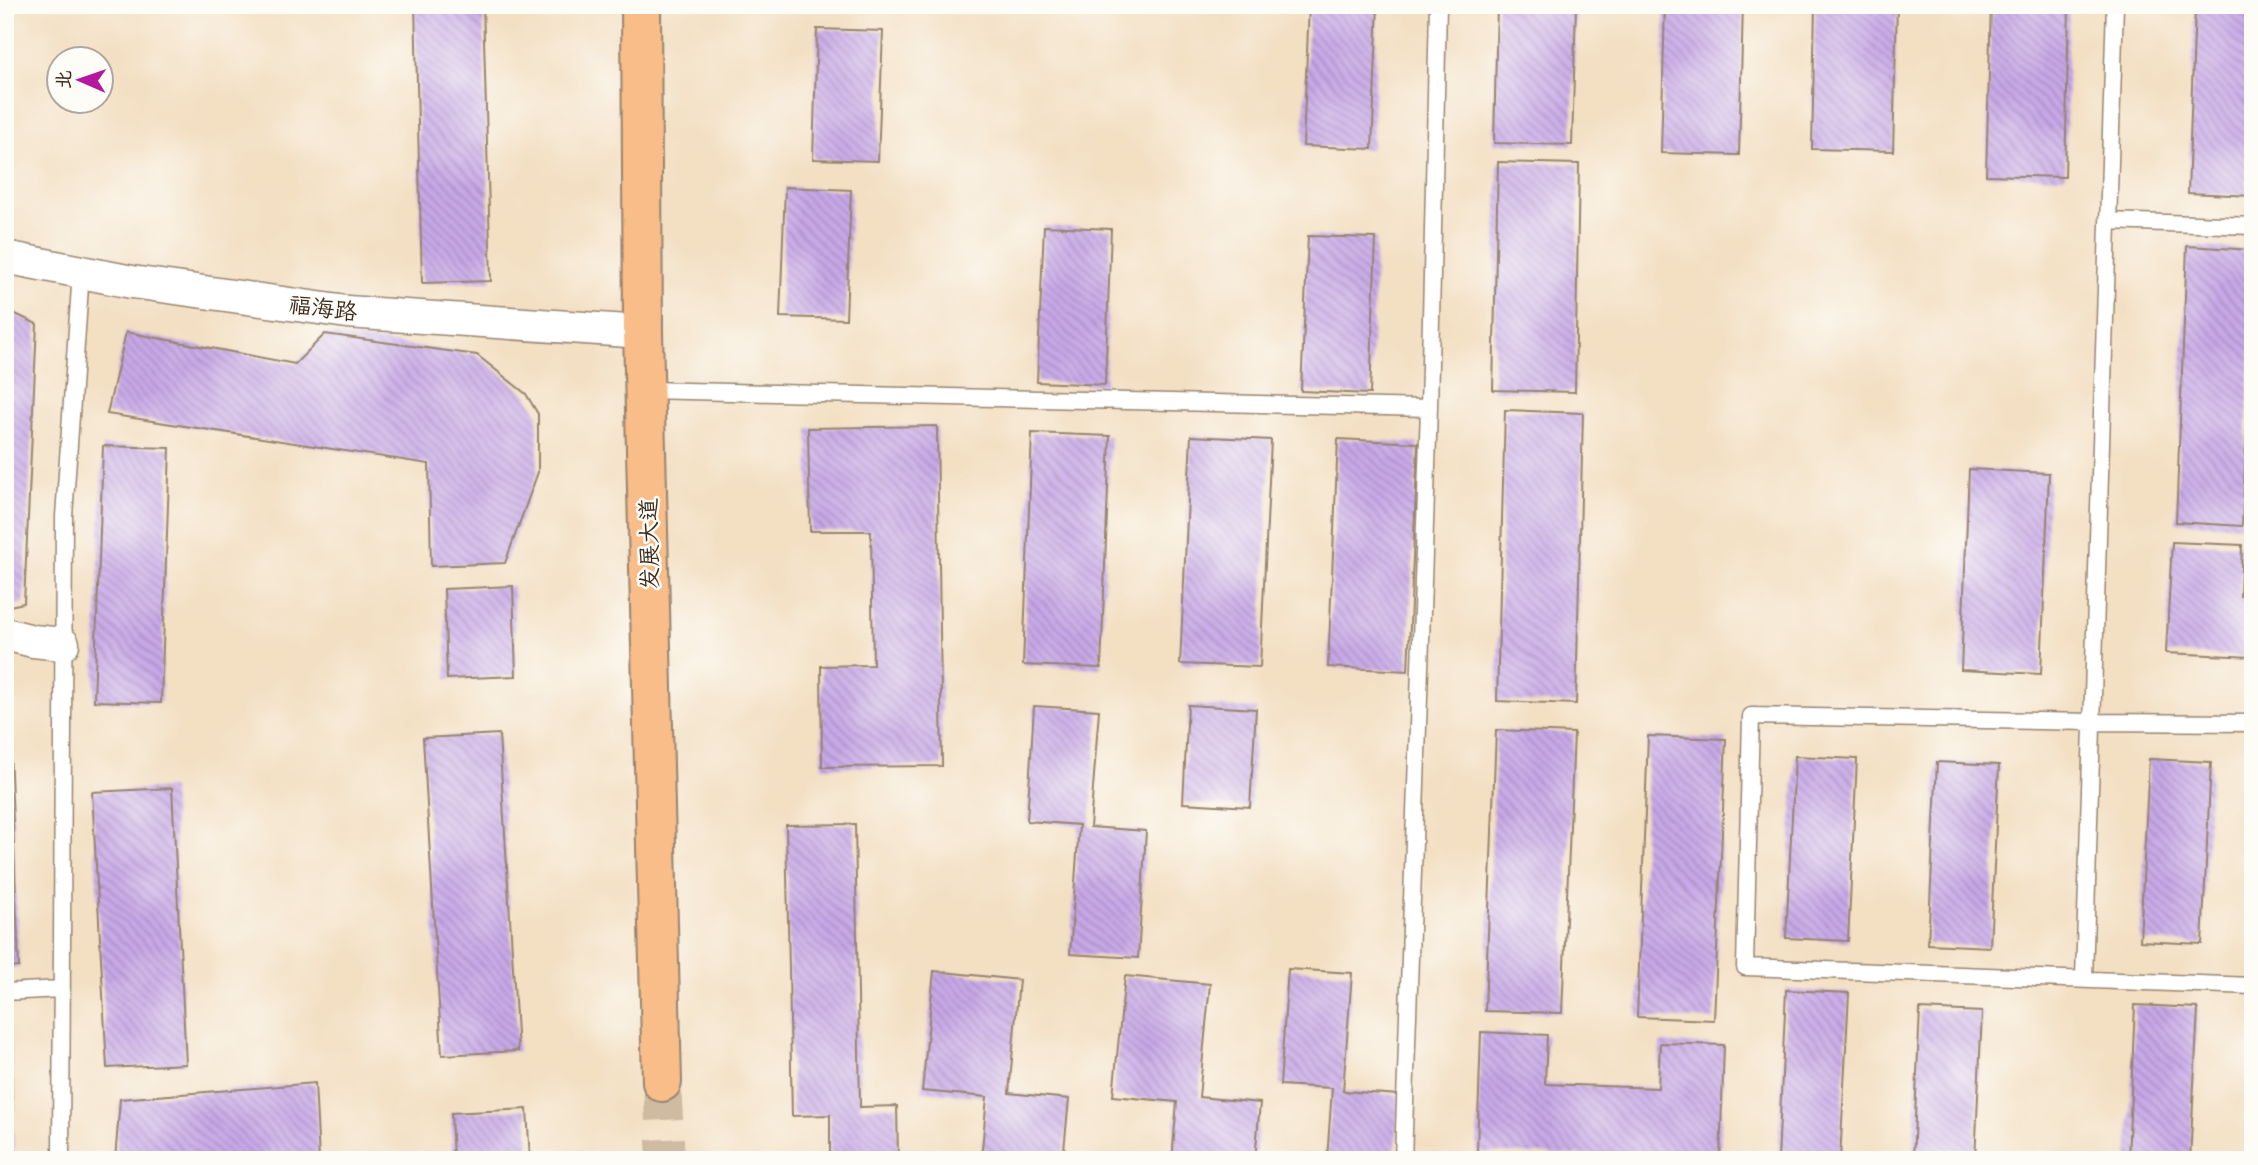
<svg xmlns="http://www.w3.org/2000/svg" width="2258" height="1165" font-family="'Playpen Sans','LXGW WenKai TC',sans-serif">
  <defs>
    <pattern id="building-back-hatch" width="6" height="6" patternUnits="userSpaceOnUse" patternTransform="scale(1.75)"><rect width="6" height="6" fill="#c8a9e8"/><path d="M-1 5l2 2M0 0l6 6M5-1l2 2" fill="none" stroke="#a48abb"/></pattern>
  </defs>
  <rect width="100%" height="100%" fill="#fdfcf7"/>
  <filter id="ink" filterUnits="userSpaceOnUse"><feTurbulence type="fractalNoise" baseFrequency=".0143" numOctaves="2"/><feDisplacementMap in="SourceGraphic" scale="14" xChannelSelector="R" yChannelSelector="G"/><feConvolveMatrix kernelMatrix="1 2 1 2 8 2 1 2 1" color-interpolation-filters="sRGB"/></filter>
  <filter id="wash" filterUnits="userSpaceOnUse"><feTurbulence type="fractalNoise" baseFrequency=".00686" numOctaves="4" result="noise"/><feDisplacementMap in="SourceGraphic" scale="28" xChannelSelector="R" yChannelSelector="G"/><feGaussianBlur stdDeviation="1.57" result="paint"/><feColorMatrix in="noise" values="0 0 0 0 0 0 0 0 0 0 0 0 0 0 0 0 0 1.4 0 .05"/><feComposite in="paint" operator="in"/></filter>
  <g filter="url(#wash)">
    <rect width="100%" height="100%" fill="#f3dfc2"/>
    <g id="blocks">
      <path fill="url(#building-back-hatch)" d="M415,5H483L491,281L422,283Z
        M1309,5H1378L1372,149L1303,146Z
        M1497,5H1576L1572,145L1494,143Z
        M1665,5H1743L1739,155L1661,153Z
        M1815,5H1897L1893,151L1812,149Z
        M1991,5H2069L2065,177L1986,175Z
        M2195,7L2253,10V196L2188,193Z
        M817,29L883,31L878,161L813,159Z
        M1498,162L1579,164L1575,392L1493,390Z
        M785,187L851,190L846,319L780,317Z
        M1044,226L1111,229L1105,385L1037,382Z
        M1308,236L1376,238L1370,394L1301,391Z
        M2187,246L2253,250V303L2242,526L2176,522Z
        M5,309L37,324L24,603L5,607Z
        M126,332L295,364L325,334L477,355L526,394L538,414V472L505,563L431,566L429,464L107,414Z
        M1505,410L1583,413L1576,704L1497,701Z
        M937,426L942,766L822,767L821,666L873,665L871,531H810L808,428Z
        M1032,433L1110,436L1101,668L1023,665Z
        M1191,436L1271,440L1260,667L1180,664Z
        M1338,439L1418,443L1408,671L1328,667Z
        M103,446L170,448L161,703L94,701Z
        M1969,469L2049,473L2041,674L1961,670Z
        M2172,542L2242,545L2240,596L2253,597V657L2166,653Z
        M513,586L516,676L447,679L444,589Z
        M5,678H7L19,967L5,968Z
        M1188,705L1256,709L1250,807L1183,803Z
        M1034,706L1099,710L1090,827L1146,831L1138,958L1070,954L1079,825L1027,821Z
        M1496,730L1574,733L1562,1013L1485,1011Z
        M499,734L518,1051L442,1055L423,738Z
        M1648,736L1726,739L1714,1020L1637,1017Z
        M1795,756L1857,759L1848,941L1786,938Z
        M2149,759L2211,762L2202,944L2140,941Z
        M1937,762L1999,765L1990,947L1928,944Z
        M172,788L186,1064L107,1068L92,792Z
        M855,824L860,1107L897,1106L898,1160H830V1115L792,1116L786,825Z
        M1288,969L1352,973L1343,1091L1399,1095L1395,1160H1327L1332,1088L1280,1085Z
        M934,971L1019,980L1009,1093L1069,1099L1063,1160H981L987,1097L922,1091Z
        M1125,976L1210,984L1199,1097L1260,1103L1255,1160H1172L1177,1102L1113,1096Z
        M1786,990L1849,993L1840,1160H1778Z
        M2135,1005L2198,1008L2190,1160H2128Z
        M1920,1009L1982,1012L1975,1160H1913Z
        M5,1026H10L14,1160H5Z
        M1481,1032L1547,1035L1545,1084L1658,1088L1660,1043L1724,1045L1720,1160L1477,1152Z
        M315,1083L319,1160H115L120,1099Z
        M527,1109L530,1160H453L451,1113Z"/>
    </g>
  </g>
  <g filter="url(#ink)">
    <use href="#blocks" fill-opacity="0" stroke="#978470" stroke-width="2"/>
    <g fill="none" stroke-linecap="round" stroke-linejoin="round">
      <path stroke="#cebba1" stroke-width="38" stroke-dasharray="38 19" stroke-linecap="butt" d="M662,1082L666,1160"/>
      <g stroke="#978470" stroke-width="19">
        <path id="lane" d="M2108,221L2253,226
          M645,390L1429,408
          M2253,723L2092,722L1751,716L1745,967L2253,986
          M2084,978L2115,5
          M5,992L61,989
          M61,1160L64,516L81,272
          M1403,1160L1429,408L1438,5"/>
      </g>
      <g stroke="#978470" stroke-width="35">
        <path id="street" d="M5,257L132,282L347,312L643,332
          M5,634L33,641L63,644"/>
      </g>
      <g stroke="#978470" stroke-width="42">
        <path id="primary" d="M641,5L643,332L662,1082"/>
      </g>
      <use href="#lane" stroke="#fff" stroke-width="16"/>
      <use href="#street" stroke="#fff" stroke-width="32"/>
      <use href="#primary" stroke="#f8bd89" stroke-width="38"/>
    </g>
  </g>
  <g text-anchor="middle" stroke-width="5" stroke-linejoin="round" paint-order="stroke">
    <g font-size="23" fill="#3b2a1e" stroke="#fdfcf7">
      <text transform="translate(323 308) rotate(7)" y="8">福海路</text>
      <text transform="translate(649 544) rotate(-91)" y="8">发展大道</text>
    </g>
  </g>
  <rect width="2258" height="1165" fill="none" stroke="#fdfcf7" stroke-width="28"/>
  <g transform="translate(80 80) rotate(272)"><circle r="33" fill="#fdfcf7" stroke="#afa8a0" stroke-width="2"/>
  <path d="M0-5L12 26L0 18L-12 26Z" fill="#b5179e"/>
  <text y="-10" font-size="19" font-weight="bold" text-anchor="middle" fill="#3b2a1e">北</text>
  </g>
</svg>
